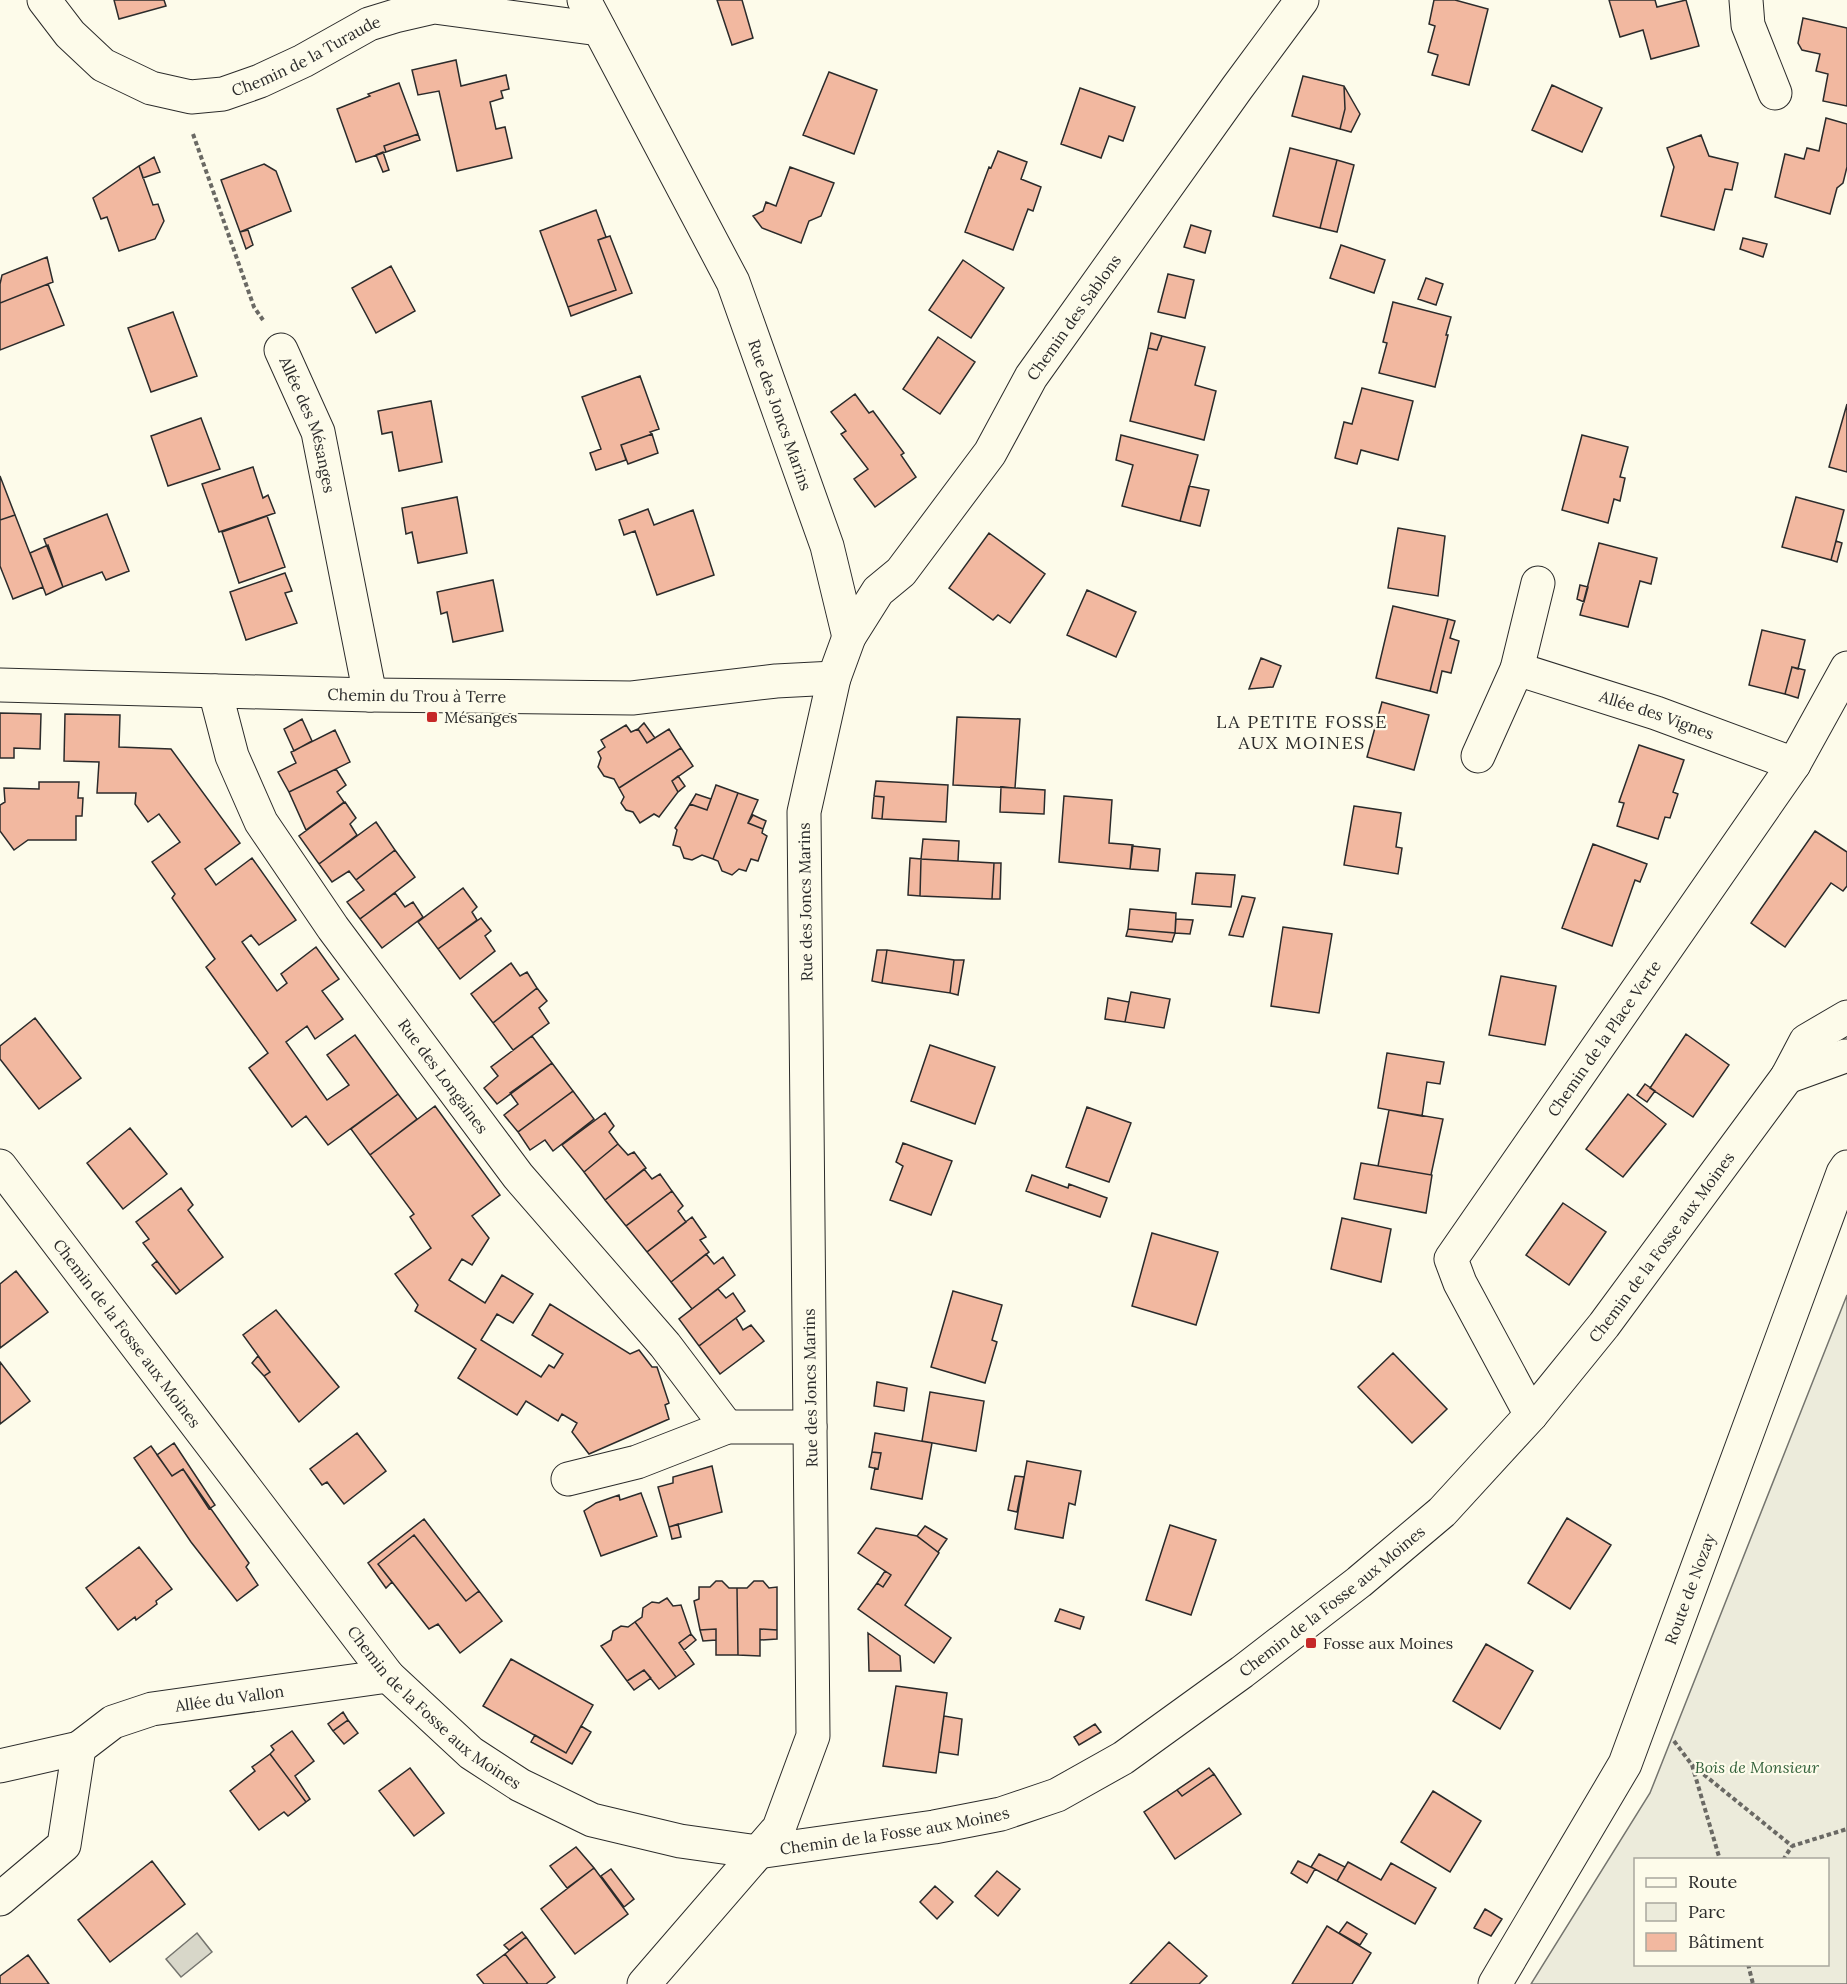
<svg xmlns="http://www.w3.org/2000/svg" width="1847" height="1984" font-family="Lora,serif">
  <rect width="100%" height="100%" fill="#fdfbea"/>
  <path fill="#ecebdb" stroke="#74746e" stroke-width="1.5" fill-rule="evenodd" d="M1847,1295V1984H1531L1650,1793ZM1636,1860H1828V1964H1636Z"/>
  <path fill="#d8d7c9" stroke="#74746e" stroke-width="1.5" d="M197,1933L212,1952L181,1977L166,1959Z"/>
  <path fill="#f2b8a0" stroke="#2b2b2b" stroke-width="1.5" d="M114,0H164L166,6L119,19Z
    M717,0H742L753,38L732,45Z
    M1434,0H1455L1488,9L1469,85L1432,75L1438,55L1428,52L1435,26L1429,24Z
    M1609,0H1655L1657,7L1686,0L1699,46L1651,59L1643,30L1620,37Z
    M1803,18L1847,28V106L1823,101L1828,74L1816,71L1820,54L1802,50L1798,43Z
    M456,60L461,86L506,75L509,89L501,91L503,98L490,102L496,129L505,127L512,158L457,171L439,91L418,95L412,70Z
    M829,72L877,90L854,154L803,135Z
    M1303,76L1344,86L1345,109L1340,129L1292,116Z
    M399,83L418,134L384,146L386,152L356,162L337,109L370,96L368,94Z
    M1552,85L1602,108L1582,152L1532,130Z
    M1344,86L1360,114L1351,132L1340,129L1345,109Z
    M1080,88L1135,107L1123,141L1109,136L1101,158L1061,144Z
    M1826,118L1847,124V167L1843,183L1837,188L1830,214L1775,197L1785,154L1804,159L1807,148L1819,151Z
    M418,134L420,140L386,152L384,146Z
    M1701,135L1709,156L1738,163L1732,190L1725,189L1714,230L1661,216L1674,167L1667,148Z
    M1290,148L1337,160L1320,228L1273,216Z
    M998,151L1027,162L1021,179L1041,187L1033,211L1028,209L1013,250L965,232L989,167L991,168Z
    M383,152L389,170L383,172L376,155Z
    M154,157L160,172L143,178L139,166Z
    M1337,160L1354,165L1337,232L1320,228Z
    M264,164L276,171L291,211L240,232L221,180Z
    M139,166L153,205L158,204L164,221L155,239L119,251L107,217L101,219L93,198Z
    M790,167L834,183L821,216L809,221L801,243L762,228L753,216L763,211L766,202L776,206Z
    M596,210L606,237L598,240L616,290L568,307L540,231Z
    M1191,225L1211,231L1205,253L1184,247Z
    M248,230L253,245L246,249L240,232Z
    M610,236L632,293L571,316L568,307L616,290L598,240Z
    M1743,238L1767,244L1763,257L1740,249Z
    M1341,245L1385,260L1374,293L1330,278Z
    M47,257L53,282L0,303V284L2,275Z
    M963,260L1004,288L971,338L929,310Z
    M391,266L415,311L376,333L352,288Z
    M1168,274L1194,280L1185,318L1158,312Z
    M1426,278L1443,284L1436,305L1418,299Z
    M48,284L64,325L0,350V303Z
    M1393,302L1451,317L1446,335H1448L1435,387L1379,373L1387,343L1383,342Z
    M173,312L197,376L151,392L128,328Z
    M1151,333L1162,336L1157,350L1148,348Z
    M1162,336L1205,347L1195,385L1216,391L1204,440L1130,421L1148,348L1157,350Z
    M938,337L975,362L940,414L903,389Z
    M640,376L659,429L650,432L652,434L621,445L626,460L596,470L590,453L601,449L582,397Z
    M1362,388L1413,401L1398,460L1361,450L1357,464L1335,458L1344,422L1352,424Z
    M855,394L869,413L873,411L904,453L901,455L916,477L875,507L854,479L868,469L841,434L846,431L831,412Z
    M431,401L442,462L399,471L392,432L382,434L378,411Z
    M1847,404V472L1829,467Z
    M201,418L220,469L168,486L151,436Z
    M652,434L658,453L628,464L621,445Z
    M1121,435L1198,455L1180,521L1122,506L1133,465L1116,460Z
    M1582,435L1628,447L1620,477L1625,478L1620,501L1614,499L1608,523L1562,510Z
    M253,467L263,498L268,495L275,513L219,532L202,484Z
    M0,476L15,515L0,520Z
    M1189,486L1209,490L1200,526L1180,521Z
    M457,497L467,553L418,563L412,532L406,534L402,508Z
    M1796,497L1844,510L1831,560L1782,547Z
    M648,509L654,525L693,510L714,575L657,595L635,531L624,535L619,520Z
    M107,514L129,571L106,580L102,572L63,587L44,539Z
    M15,515L43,587L13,599L0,566V520Z
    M267,516L285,567L239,583L222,532Z
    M1398,528L1445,536L1438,596L1388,588Z
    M989,533L1045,574L1010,623L998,615L993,620L949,588Z
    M1836,541L1842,543L1837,562L1831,560Z
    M1599,543L1657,558L1651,584L1640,581L1628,627L1580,615Z
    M48,545L63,587L46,595L30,553Z
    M285,573L292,591L285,593L297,623L246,640L230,592Z
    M493,580L503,631L453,642L447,612L441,614L437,592Z
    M1580,585L1588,587L1584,602L1577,599Z
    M1087,590L1136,612L1116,657L1067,635Z
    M1393,606L1448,619L1430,691L1376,678Z
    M1448,619L1455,621L1450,638L1459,641L1451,673L1442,671L1437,693L1430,691Z
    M1762,630L1805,640L1798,669L1792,667L1785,694L1749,685Z
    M1261,658L1281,666L1273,687L1249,689Z
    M1792,667L1805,670L1798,698L1785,694Z
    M1382,702L1429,715L1414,770L1367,757Z
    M0,713L41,714L40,749L14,748V758H0Z
    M65,714L120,715L119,747L171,749L240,843L205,869L216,885L252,858L296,920L259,945L251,935L242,942L277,991L287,983L281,974L316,947L339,979L322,991L343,1019L315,1039L307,1026L286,1042L327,1100L349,1085L327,1055L355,1035L398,1094L328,1145L306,1116L292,1127L249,1068L268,1053L206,967L215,959L172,898L175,894L152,862L180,842L159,814L148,822L135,804L136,793H97L99,762L64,761Z
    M957,717L1020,719L1015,788L953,785Z
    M302,719L312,741L294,751L284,729Z
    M644,723L655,738L647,743L638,729Z
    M626,725L631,732L638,729L647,743L669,729L681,748L619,788L614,779L604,776L598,767L601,758L598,752L605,747L601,740Z
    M335,730L350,762L289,792L278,772L296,763L291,752Z
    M1639,745L1684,760L1673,792L1678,794L1670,818L1665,817L1658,839L1617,826L1624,803L1619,802Z
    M681,748L693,766L672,781L678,792L659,817L654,814L640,823L633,812L626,810L621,803L624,797L619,788Z
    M336,769L346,785L337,792L344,802L306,830L289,792Z
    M678,776L685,786L678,792L672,781Z
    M876,781L948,785L946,822L882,819L884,797L874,796Z
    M39,782H79L78,798H83L82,816H76V840H28L14,850L0,831V805L5,802L4,788L39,789Z
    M716,785L738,793L713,859L702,855L692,860L684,858L680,847L673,845L677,830L675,828L690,804L707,810Z
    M1001,787L1045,790L1044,814L1000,812Z
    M738,793L758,800L748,823L763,829L762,833L767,836L758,861L751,859L746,871L739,869L732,875L722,871L718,861L713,859Z
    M696,794L711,799L707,810L690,804Z
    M874,796L884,797L882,819L872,818Z
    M1064,796L1112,800L1109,843L1133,845L1130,869L1059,862Z
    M345,802L356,818L350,824L357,835L319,864L299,836Z
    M1354,806L1401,813L1396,847L1402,848L1398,874L1344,865Z
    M753,815L766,821L763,829L748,823Z
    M376,822L395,850L356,880L349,871L332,882L319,864Z
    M1815,831L1847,852V886L1843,891L1831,883L1785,947L1751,923Z
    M923,839L959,841L958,861L921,859Z
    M1593,844L1647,864L1640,882L1635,880L1612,946L1562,928Z
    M1132,846L1160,849L1158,871L1130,869Z
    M395,850L415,877L360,919L347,902L364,890L356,880Z
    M910,858L921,859L920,896L908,895Z
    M921,859L994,863L992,899L920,896Z
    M994,863H1001L1000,899H992Z
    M1196,873L1235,875L1231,907L1192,904Z
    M463,888L477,907L472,912L477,920L438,949L418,922Z
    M395,893L405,907L413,902L423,917L382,948L360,919Z
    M1242,896L1255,898L1243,937L1229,935Z
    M1130,909L1176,913L1175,933L1128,929Z
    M481,918L491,931L485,936L495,951L460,979L438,949Z
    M1176,919L1193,920L1190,934L1175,933Z
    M1283,927L1332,934L1319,1013L1271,1006Z
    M1128,929L1175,933L1172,942L1126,936Z
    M877,950H887L882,983L872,981Z
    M887,950L954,960L950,993L882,983Z
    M954,960H964L958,995L950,993Z
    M511,963L520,976L527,972L537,988L493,1023L471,994Z
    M1501,976L1556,986L1545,1045L1489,1035Z
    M537,988L547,1001L539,1008L549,1023L513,1050L493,1023Z
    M1131,992L1170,999L1164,1028L1125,1022Z
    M1108,998L1129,1002L1125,1022L1105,1019Z
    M35,1018L81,1078L39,1109L0,1059V1046Z
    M1686,1034L1729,1065L1693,1117L1650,1088Z
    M532,1036L552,1063L497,1104L484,1088L498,1076L491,1067Z
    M930,1045L995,1067L975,1124L911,1101Z
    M1387,1053L1444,1062L1440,1084L1427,1082L1422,1116L1378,1108Z
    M552,1063L573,1091L518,1132L504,1115L518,1104L510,1093Z
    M1645,1084L1655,1091L1647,1102L1637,1095Z
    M573,1091L594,1119L553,1151L545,1140L530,1150L518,1132Z
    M398,1094L417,1119L370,1155L351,1129Z
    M1628,1094L1666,1124L1623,1177L1586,1149Z
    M435,1106L500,1195L472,1216L489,1238L472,1265L462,1259L449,1280L485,1303L502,1275L533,1294L513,1323L497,1314L481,1340L541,1377L549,1365L554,1368L563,1354L532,1335L550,1304L630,1354L639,1350L652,1367H657L669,1403L665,1405L669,1419L589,1454L572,1432L577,1423L562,1414L558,1421L526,1401L517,1415L458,1378L476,1349L415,1311L418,1305L395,1274L431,1248L410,1217L414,1214L370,1155Z
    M1087,1107L1131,1123L1109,1182L1066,1167Z
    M1389,1110L1443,1119L1431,1175L1378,1166Z
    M605,1113L614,1126L609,1132L618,1144L584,1172L562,1145Z
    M130,1128L167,1174L123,1209L87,1163Z
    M903,1143L952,1161L931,1215L890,1200L903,1166L896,1162Z
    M618,1144L628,1155L634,1152L646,1168L605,1200L584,1172Z
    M1361,1163L1432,1175L1426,1213L1354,1199Z
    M644,1169L652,1179L660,1174L672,1191L626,1226L605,1200Z
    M1032,1175L1068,1188L1069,1184L1107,1198L1100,1217L1026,1191Z
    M181,1188L193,1205L188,1210L223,1257L180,1291L143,1243L149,1239L136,1222Z
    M672,1191L683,1206L678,1211L686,1222L647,1252L626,1226Z
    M1563,1203L1606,1232L1569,1285L1526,1255Z
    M692,1217L706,1237L700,1240L709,1252L671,1282L647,1252Z
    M1342,1218L1391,1229L1381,1282L1331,1269Z
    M1152,1233L1218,1252L1196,1325L1132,1306Z
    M706,1254L714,1264L723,1257L735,1275L692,1309L671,1282Z
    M157,1261L180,1291L176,1294L152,1265Z
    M16,1271L48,1312L0,1348V1284Z
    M718,1289L726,1298L733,1293L745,1311L699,1346L679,1319Z
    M953,1291L1002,1305L992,1340L997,1342L985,1383L931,1367Z
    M276,1310L339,1387L299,1422L264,1376L270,1372L243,1335Z
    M736,1318L743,1330L751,1325L764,1341L720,1374L699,1346Z
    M1393,1353L1447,1409L1412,1443L1358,1387Z
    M258,1356L270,1372L264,1376L252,1363Z
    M0,1362L30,1401L0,1424Z
    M877,1382L907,1388L904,1411L874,1406Z
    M930,1392L984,1401L976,1451L922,1441Z
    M357,1433L386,1471L344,1504L327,1482L322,1485L310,1469Z
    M875,1433L932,1443L922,1499L871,1489L875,1468L878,1469L881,1453L872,1452Z
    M174,1443L215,1505L209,1509L183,1469L172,1476L157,1455Z
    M151,1446L172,1476L183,1469L249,1563L246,1567L258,1585L237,1601L191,1542L134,1458Z
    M872,1452L881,1453L878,1469L869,1467Z
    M1027,1461L1081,1471L1075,1505L1069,1503L1063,1538L1015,1529Z
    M712,1466L722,1512L669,1527L658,1487L673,1483V1477Z
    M1015,1476L1024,1477L1017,1512L1008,1510Z
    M641,1493L657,1536L601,1556L584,1511L596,1503L619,1495L620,1500Z
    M1567,1518L1611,1545L1570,1609L1528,1583Z
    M424,1519L479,1591L466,1601L414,1535L378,1564L392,1582L386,1588L368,1563Z
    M678,1524L681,1537L672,1539L669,1527Z
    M1170,1525L1216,1540L1191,1615L1146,1600Z
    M925,1526L947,1539L938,1552L917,1536Z
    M876,1528L917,1536L939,1553L905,1605L951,1638L934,1663L858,1609L877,1583L883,1587L891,1575L858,1553Z
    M414,1535L466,1601L479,1591L502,1621L460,1653L438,1624L429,1629L378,1564Z
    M139,1547L172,1589L156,1601L157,1604L136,1620L135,1617L118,1630L86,1588Z
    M885,1571L891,1575L883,1587L877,1583Z
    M716,1581H722L729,1588H737L738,1655H716V1629L700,1630L694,1601L699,1599V1587H710Z
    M754,1581H763L769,1588L777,1587V1630L760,1629V1656L738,1655L737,1588H747Z
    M667,1598L673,1606L681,1605L691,1634L679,1643L694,1664L676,1677L635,1622L642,1617L643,1608L652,1602L659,1603Z
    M1060,1609L1084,1617L1080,1629L1055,1621Z
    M635,1622L676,1677L659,1689L644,1670L627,1681L601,1646L611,1640L613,1631L621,1626L628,1627Z
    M716,1629V1640L703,1641L700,1630Z
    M760,1629L777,1630V1639L760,1640Z
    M868,1633L900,1656L901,1671H869Z
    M691,1634L696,1640L684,1650L679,1643Z
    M1486,1644L1533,1671L1500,1729L1453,1701Z
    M511,1659L593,1705L566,1753L483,1706Z
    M644,1670L651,1678L634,1690L627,1681Z
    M896,1686L947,1693L936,1773L883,1766Z
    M343,1712L348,1720L333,1731L328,1724Z
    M944,1716L962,1719L958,1755L939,1752Z
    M348,1720L358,1733L344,1744L333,1731Z
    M1095,1724L1101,1732L1079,1745L1074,1737Z
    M581,1726L591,1732L572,1764L531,1742L535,1735L566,1753Z
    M292,1731L314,1761L295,1776L310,1799L306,1802L270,1754L274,1750L271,1746Z
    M270,1754L306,1802L288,1816L284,1812L259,1830L230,1791L255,1771L252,1767Z
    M410,1768L444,1813L414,1836L379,1791Z
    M1209,1768L1214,1774L1182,1796L1177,1790Z
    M1214,1774L1241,1814L1175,1859L1144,1812L1177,1790L1182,1796Z
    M1433,1791L1481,1821L1450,1872L1401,1842Z
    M576,1847L594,1868L567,1888L550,1866Z
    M1319,1854L1345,1867L1337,1881L1311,1867Z
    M152,1861L185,1904L110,1962L78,1920Z
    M1298,1861L1315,1869L1307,1883L1291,1873Z
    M1348,1862L1381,1880L1391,1863L1436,1888L1415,1924L1337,1881Z
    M594,1868L628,1914L575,1954L541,1909Z
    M611,1869L634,1899L624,1907L601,1876Z
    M997,1871L1020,1889L998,1916L975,1896Z
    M935,1886L953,1902L937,1919L920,1902Z
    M1485,1909L1502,1919L1491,1936L1474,1928Z
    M1347,1922L1367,1934L1360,1945L1339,1933Z
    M1327,1926L1371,1953L1352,1984H1292Z
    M522,1932L526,1937L509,1950L504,1945Z
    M526,1937L555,1977L546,1984H528L505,1954Z
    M1169,1942L1207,1976L1199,1984H1130Z
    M505,1954L528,1984H484L477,1975Z
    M28,1955L49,1984H0V1976Z"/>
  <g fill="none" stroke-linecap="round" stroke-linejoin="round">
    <g stroke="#2b2b2b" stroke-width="35">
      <g id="minor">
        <path id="s1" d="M44,0L70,34L103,65L151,88L191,97L223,94L260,81L303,61L369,24L395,16L434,7L599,29"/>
        <path id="s2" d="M584,0L733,282L827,546L849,637"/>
        <path d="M1746,0L1748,25L1775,93"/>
        <path id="s3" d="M281,350L318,432L370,695"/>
        <path id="s4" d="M1517,669L1656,713L1794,764"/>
        <path id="s5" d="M0,685L370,695L632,698L776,681L834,678"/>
        <path id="s6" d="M215,691L232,756L261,822L333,928L518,1176L665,1345L727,1427"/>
        <path d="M1478,756L1517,669L1538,583"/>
        <path d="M1787,1077L1845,1056"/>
        <path id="s7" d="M0,1166L388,1676L471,1753L520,1785L592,1820L680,1841L758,1852L934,1827L1001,1814L1057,1795L1123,1758L1242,1672L1359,1582L1442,1512L1531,1415L1604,1325L1787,1077L1806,1041L1847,1017"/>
        <path id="s8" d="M1531,1415L1460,1283L1451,1259L1794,764L1847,668"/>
        <path d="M568,1479L637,1462L727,1427H810"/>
        <path d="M0,1766L79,1748"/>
        <path id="s9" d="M0,1899L64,1845L79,1748L113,1722L152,1709L388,1676"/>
        <path id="s10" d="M644,1984L779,1828L813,1736L804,812L834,678L849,637L878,591L901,572L990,453L1031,377L1237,88L1302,0"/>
        <path id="s11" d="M1495,1984L1625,1764L1843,1173L1847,1167"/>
      </g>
    </g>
    <path stroke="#6a6964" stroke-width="4" stroke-dasharray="4.5 3" stroke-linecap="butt" d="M193,134L254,307L263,320
      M1674,1741L1692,1765L1720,1860
      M1692,1765L1792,1846L1847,1829
      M1783,1860L1792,1846
      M1748,1964L1753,1984"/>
    <use href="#minor" stroke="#fdfbea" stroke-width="33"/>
  </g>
  <g fill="#c62828" stroke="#fdfbea" stroke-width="2">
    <rect x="426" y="711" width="12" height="12" rx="3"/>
    <rect x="1305" y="1637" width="12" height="12" rx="3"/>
  </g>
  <g text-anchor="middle" stroke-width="4.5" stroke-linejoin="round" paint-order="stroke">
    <g font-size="16" fill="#2b2b2b" stroke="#fdfbea">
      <text dy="6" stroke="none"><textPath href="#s1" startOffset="306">Chemin de la Turaude</textPath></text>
      <text dy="6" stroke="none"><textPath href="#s10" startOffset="1802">Chemin des Sablons</textPath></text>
      <text dy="6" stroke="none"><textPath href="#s2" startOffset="460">Rue des Joncs Marins</textPath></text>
      <text dy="6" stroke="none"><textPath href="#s3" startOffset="80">Allée des Mésanges</textPath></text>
      <text dy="6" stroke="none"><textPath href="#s5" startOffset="417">Chemin du Trou à Terre</textPath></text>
      <text dy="6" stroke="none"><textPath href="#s4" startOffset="147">Allée des Vignes</textPath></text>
      <text transform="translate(805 902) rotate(-91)" y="6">Rue des Joncs Marins</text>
      <text dy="6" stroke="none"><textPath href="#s8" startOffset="444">Chemin de la Place Verte</textPath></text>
      <text dy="6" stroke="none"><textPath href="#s6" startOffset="452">Rue des Longaines</textPath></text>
      <text dy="6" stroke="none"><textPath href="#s7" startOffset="2190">Chemin de la Fosse aux Moines</textPath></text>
      <text dy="6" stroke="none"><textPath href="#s7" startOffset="210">Chemin de la Fosse aux Moines</textPath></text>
      <text transform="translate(810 1388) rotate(-91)" y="6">Rue des Joncs Marins</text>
      <text dy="6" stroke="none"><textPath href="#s11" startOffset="442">Route de Nozay</textPath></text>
      <text dy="6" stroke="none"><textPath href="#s7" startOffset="1704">Chemin de la Fosse aux Moines</textPath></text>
      <text dy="6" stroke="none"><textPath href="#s9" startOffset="344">Allée du Vallon</textPath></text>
      <text dy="6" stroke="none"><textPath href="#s7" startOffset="696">Chemin de la Fosse aux Moines</textPath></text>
      <text dy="6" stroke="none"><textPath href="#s7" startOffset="1200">Chemin de la Fosse aux Moines</textPath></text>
    </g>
    <g font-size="16" fill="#2b2b2b" stroke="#fdfbea" text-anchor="start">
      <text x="444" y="723">Mésanges</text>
      <text x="1323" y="1649">Fosse aux Moines</text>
    </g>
    <g font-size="16" font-style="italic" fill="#34623c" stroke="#fdfbea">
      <text x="1757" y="1773">Bois de Monsieur</text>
    </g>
    <g font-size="18" letter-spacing="1.5" fill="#2b2b2b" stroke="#fdfbea">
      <text x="1302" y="728">LA PETITE FOSSE<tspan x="1302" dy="21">AUX MOINES</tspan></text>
    </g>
  </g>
  <rect x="1634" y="1858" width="195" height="108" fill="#fdfbea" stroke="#a9a89e" stroke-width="1.5"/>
  <rect x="1646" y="1878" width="30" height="9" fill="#fdfbea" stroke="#a9a89e" stroke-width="1.5"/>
  <text x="1688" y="1888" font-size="18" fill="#2b2b2b">Route</text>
  <rect x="1646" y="1903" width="30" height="18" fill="#ecebdb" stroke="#a9a89e" stroke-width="1.5"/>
  <text x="1688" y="1918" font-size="18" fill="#2b2b2b">Parc</text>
  <rect x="1646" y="1933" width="30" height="18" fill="#f2b8a0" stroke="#a9a89e" stroke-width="1.5"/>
  <text x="1688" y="1948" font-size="18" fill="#2b2b2b">Bâtiment</text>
</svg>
